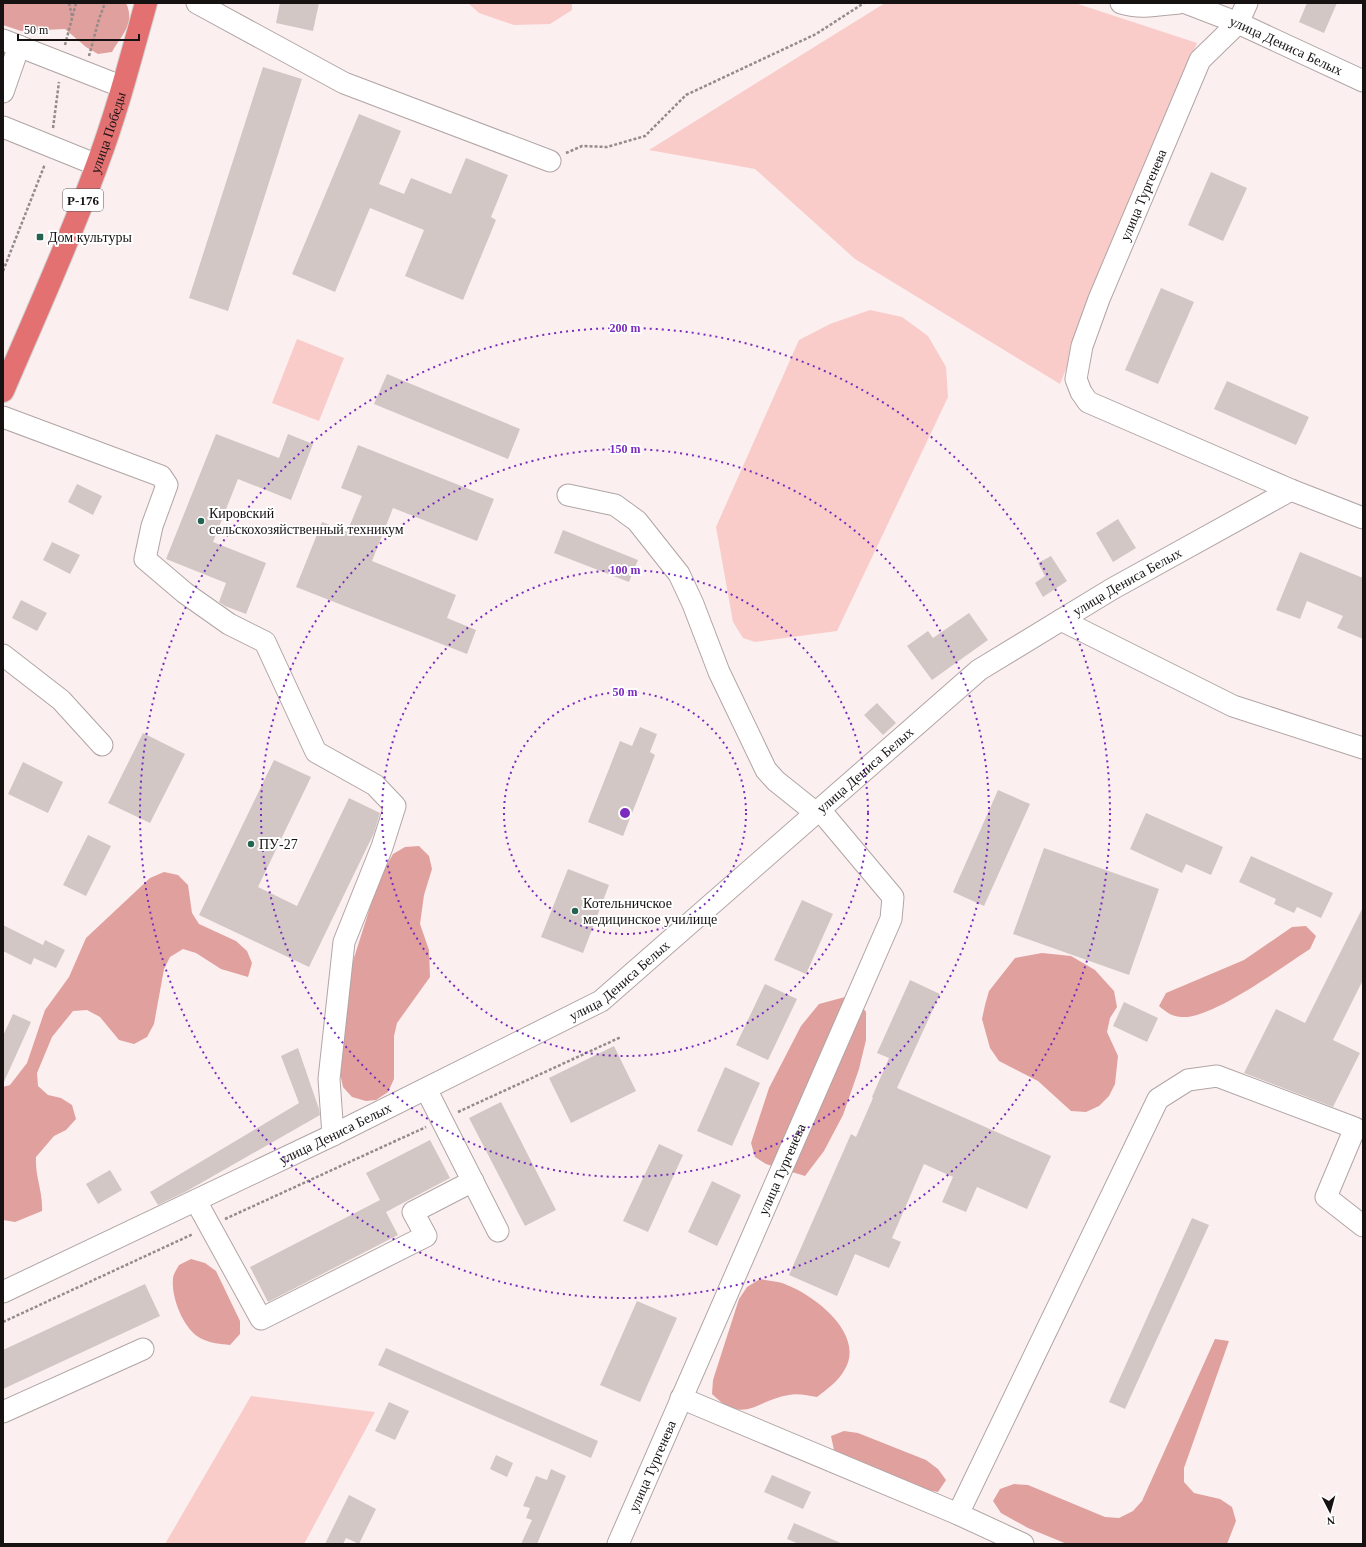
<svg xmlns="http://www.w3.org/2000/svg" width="1366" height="1547" font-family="Georgia,serif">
  <rect width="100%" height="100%" fill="#fcefef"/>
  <path fill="#f9ccca" d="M468,3H572V10L550,24L514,25L479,13Z
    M885,3H1075L1197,43L1060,384L855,259L755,169L649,150Z
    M870,310L902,317L928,336L946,367L948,397L837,631L755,642L743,638L733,622L716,527L799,340L830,324Z
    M297,339L344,358L319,421L272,403Z
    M251,1396L375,1412L304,1544H165Z"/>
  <path fill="#e0a09e" d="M3,3H126C136,24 121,35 112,52L98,54L86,47L65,29L21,31L3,25Z
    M419,846L429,856L432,869L424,895L420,924L429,950L430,977L397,1023L394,1036V1079L388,1092L376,1100L366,1101L352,1097L343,1087L337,1060L343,1017L353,961L379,879L393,854L405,847Z
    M164,872L178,875L188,885L192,913L199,924L236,941L247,951L252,963L248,977L221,969L196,953L183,949L170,957L164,969L154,1024L147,1037L134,1044L119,1040L100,1017L87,1010L73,1011L52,1037L37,1073L38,1086L48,1095L61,1098L72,1105L76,1119L66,1130L54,1136L36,1157C35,1177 43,1191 42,1211L15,1222L3,1220V1087L10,1085L27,1063L45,1010L69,977L86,938L150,878Z
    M1306,926L1316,936L1310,949C1282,967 1211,1020 1181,1017C1171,1016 1166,1012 1159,1006L1166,993L1244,960L1292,927Z
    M1042,953L1071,956L1095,970L1114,991L1117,1007L1110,1018L1107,1032L1118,1056L1115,1084L1109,1096L1099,1106L1086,1112L1071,1111L1038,1081L999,1061L990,1048L982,1019L985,1005L989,991L1015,958Z
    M845,997L858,1001L866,1012V1040L859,1069L843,1115L824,1151L805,1176L766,1164L755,1157L751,1143L769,1088L801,1026L819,1004Z
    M191,1259L205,1263L216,1271L240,1321V1334L230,1345C221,1344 210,1343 202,1339C184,1331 171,1298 173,1279C173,1274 177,1269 179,1265Z
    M760,1279C768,1281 779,1281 787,1285C815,1296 865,1334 845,1369C839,1381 827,1389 817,1397C809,1396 798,1393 789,1395C756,1400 744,1426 712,1394L713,1380L739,1299L747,1287Z
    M1215,1339L1229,1341L1184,1468V1482L1194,1493L1220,1499L1232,1507L1236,1521L1227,1544H1067L1028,1528L1001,1513L993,1501L1000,1489L1014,1484L1028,1485L1105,1517L1119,1518L1133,1511L1142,1501Z
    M844,1431L858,1433L926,1460L938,1469L946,1480L938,1492C905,1486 864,1467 834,1450L831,1436Z"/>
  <path fill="#d3c7c6" d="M280,3H319L313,31L276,23Z
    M1307,3H1337L1324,33L1299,22Z
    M263,67L302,79L228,311L189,298Z
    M359,114L401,131L379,184L404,194L411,178L451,194L466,158L508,175L491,217L496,220L463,300L405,276L424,230L370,208L335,292L292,274Z
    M1211,172L1247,188L1223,241L1188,225Z
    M1161,288L1194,302L1158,384L1125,370Z
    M387,374L520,429L508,459L374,404Z
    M1227,381L1309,417L1296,445L1214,409Z
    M216,434L279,458L288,434L313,444L291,500L238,479L213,542L266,563L246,614L225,606L219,602L226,583L166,559Z
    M358,445L494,499L477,541L393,508L372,561L456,595L447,618L476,630L467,654L296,587L322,522L347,532L362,496L341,488Z
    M77,484L102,496L93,515L68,502Z
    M1118,519L1136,548L1113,562L1096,533Z
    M563,530L638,560L629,582L554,553Z
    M52,542L80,555L70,574L43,560Z
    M1300,552L1363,578V639L1337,628L1343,616L1307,601L1300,619L1276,610Z
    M1051,556L1067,581L1043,597L1035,583L1045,576L1038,563Z
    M21,600L47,613L37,631L12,618Z
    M969,613L988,640L932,680L907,646L928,631L933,638Z
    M877,703L896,723L883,735L864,715Z
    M640,727L657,734L650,752L655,755L623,836L588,822L620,741L632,746Z
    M143,733L185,754L150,823L108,803Z
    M274,760L311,777L258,887L297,906L349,798L380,813L374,833L309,967L199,915Z
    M23,762L63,782L48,813L8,794Z
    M998,790L1030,804L984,906L953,892Z
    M1146,813L1223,847L1211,875L1186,864L1182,873L1130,849Z
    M88,835L111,846L86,896L63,885Z
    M1044,848L1159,889L1129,975L1013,934Z
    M1251,856L1333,893L1321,918L1297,907L1294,913L1274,904L1276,899L1239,882Z
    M568,869L609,885L583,953L541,937Z
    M802,900L833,914L806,974L774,960Z
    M1363,907V980L1333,1040L1360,1053L1333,1107L1244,1073L1276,1009L1305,1023Z
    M3,925L43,945L45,940L65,950L56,968L34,958L31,965L3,951Z
    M910,980L940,994L897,1088L1051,1156L1027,1209L977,1187L966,1212L942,1202L953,1177L924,1164L892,1238L901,1242L889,1268L855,1254L837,1296L789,1275L851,1134L856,1137L873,1098L872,1097L889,1058L877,1053Z
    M765,984L797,999L768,1060L736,1045Z
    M1124,1002L1158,1018L1147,1042L1113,1026Z
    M13,1014L31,1022L3,1084V1036Z
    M614,1046L636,1091L571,1123L549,1078Z
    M298,1048L319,1109L320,1115L187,1191L158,1205L150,1192L299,1103L281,1056Z
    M725,1067L760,1083L732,1146L697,1131Z
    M501,1102L556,1210L525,1226L469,1118Z
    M430,1140L450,1178L386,1212L398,1235L268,1302L250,1267L380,1200L366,1173Z
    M659,1144L683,1155L648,1232L623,1221Z
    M110,1170L122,1190L98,1204L86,1184Z
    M712,1181L741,1195L717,1246L688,1232Z
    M1192,1218L1209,1225L1125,1409L1109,1402Z
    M145,1284L160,1316L3,1389V1350Z
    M637,1301L677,1318L640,1402L600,1385Z
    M386,1348L598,1441L591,1458L378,1365Z
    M389,1402L409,1411L395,1440L375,1431Z
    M496,1455L513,1463L507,1477L490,1469Z
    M551,1469L566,1476L537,1544H521L532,1520L526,1518L530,1508L523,1506L536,1476L547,1480Z
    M772,1475L811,1492L803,1509L764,1492Z
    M349,1495L376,1509L359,1544L346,1538L343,1544H325Z
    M794,1523L843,1544H799L787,1539Z"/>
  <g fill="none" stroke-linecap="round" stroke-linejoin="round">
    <g stroke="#b1a5a5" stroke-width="23">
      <g id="minor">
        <path d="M197,3L344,83L550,161"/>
        <path d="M1121,3C1140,9 1159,5 1179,3"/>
        <path id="s1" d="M1186,3L1238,23L1363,81"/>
        <path d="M1247,3L1238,23L1200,60L1099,299L1082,346L1076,379L1081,392L1088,402L1291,490L1363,518"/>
        <path d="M3,40L123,87"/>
        <path d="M3,92L19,46"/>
        <path d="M3,127L97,165"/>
        <path d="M3,417L161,476L167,485L152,526L145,559L185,593L229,624L265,642L316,752L375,785L395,806L382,847L344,942L329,1079L333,1135"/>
        <path d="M568,495L615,505L637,521L679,574L693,604L719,672L766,770L776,781L816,813"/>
        <path d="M1061,620L1233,706L1363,748"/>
        <path d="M3,655L61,700L102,745"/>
        <path d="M426,1089L498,1231"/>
        <path d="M196,1201L261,1319L426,1236L413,1212L473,1181"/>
        <path id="s2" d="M3,1292L333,1135L601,1001L979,670L1112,589L1291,490"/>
        <path d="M681,1398L958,1514L1023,1544"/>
        <path d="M3,1412L143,1349"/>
        <path d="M958,1514L1158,1099L1188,1080L1217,1076L1355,1128L1326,1197L1363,1226"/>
        <path id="s3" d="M618,1544L891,919L893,897L820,810"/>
      </g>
    </g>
    <g stroke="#d0d0d0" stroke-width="24">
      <g id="highway">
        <path id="s4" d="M3,391C35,316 69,242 97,165C117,112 131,57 146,3"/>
      </g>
    </g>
    <path stroke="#948b8b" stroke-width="2.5" stroke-dasharray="3 2" stroke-linecap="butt" d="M69,3L72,16
      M65,45L76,3
      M89,56L99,19L105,3
      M53,128L59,82
      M566,153L582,146L607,147L645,136L686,95L816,34L864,3
      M3,271L45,164
      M458,1112L621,1037
      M225,1219L426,1127
      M3,1322L193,1234"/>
    <use href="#minor" stroke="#fff" stroke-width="21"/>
    <use href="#highway" stroke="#e37172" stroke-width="22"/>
  </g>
  <g fill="none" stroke="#7b2cbf" stroke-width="2" stroke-dasharray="2 4">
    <circle cx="625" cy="813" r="121"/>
    <circle cx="625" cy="813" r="243"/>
    <circle cx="625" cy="813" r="364"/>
    <circle cx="625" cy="813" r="485"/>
  </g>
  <g fill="#246350" stroke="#fff" stroke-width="1.5">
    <rect x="36" y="233" width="8" height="8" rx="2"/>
    <circle cx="201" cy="521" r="4"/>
    <circle cx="251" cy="844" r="4"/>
    <circle cx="575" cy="911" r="4"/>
  </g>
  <g text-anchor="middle" stroke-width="4" stroke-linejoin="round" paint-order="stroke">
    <rect fill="#fff" stroke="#5c5959" stroke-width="1" x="63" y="189" width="40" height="22" rx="3"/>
    <g font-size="13" font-weight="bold" fill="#161212">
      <text x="83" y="205">Р-176</text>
    </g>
    <g font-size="14" fill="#161212" stroke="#fff">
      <text dy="5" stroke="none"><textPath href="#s1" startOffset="109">улица Дениса Белых</textPath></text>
      <text dy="5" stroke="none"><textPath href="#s4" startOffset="279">улица Победы</textPath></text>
      <text transform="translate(1143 195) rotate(-67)" y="5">улица Тургенева</text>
      <text dy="5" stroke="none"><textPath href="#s2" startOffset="1340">улица Дениса Белых</textPath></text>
      <text dy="5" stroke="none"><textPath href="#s2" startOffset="1016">улица Дениса Белых</textPath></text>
      <text dy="5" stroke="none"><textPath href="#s2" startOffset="692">улица Дениса Белых</textPath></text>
      <text dy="5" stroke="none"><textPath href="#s2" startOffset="368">улица Дениса Белых</textPath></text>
      <text dy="5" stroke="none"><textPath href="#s3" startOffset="409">улица Тургенева</textPath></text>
      <text dy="5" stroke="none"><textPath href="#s3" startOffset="85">улица Тургенева</textPath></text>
    </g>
    <g font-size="14" fill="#161212" stroke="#fff" text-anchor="start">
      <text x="48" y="242">Дом культуры</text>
      <text x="209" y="518">Кировский<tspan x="209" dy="16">сельскохозяйственный техникум</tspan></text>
      <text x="259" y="849">ПУ-27</text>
      <text x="583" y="908">Котельничское<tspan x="583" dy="16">медицинское училище</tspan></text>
    </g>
  </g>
  <circle cx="625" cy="813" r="6" fill="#7b2cbf" stroke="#fff" stroke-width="2"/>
  <g font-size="12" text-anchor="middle" font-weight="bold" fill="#7b2cbf" stroke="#fff" stroke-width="4" stroke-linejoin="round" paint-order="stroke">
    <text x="625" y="332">200 m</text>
    <text x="625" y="453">150 m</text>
    <text x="625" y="574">100 m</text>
    <text x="625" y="696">50 m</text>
  </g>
  <rect width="1366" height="1547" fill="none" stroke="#161212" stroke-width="8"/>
  <g transform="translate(1330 1511) rotate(174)" stroke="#ffffff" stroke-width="3" paint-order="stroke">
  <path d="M0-3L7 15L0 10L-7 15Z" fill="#161212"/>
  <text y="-6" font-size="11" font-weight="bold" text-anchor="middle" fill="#161212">N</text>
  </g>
  <path d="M18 34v6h121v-6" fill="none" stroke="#161212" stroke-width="2"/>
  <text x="24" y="34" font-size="12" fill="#161212" stroke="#ffffff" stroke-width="3" paint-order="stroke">50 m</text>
</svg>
